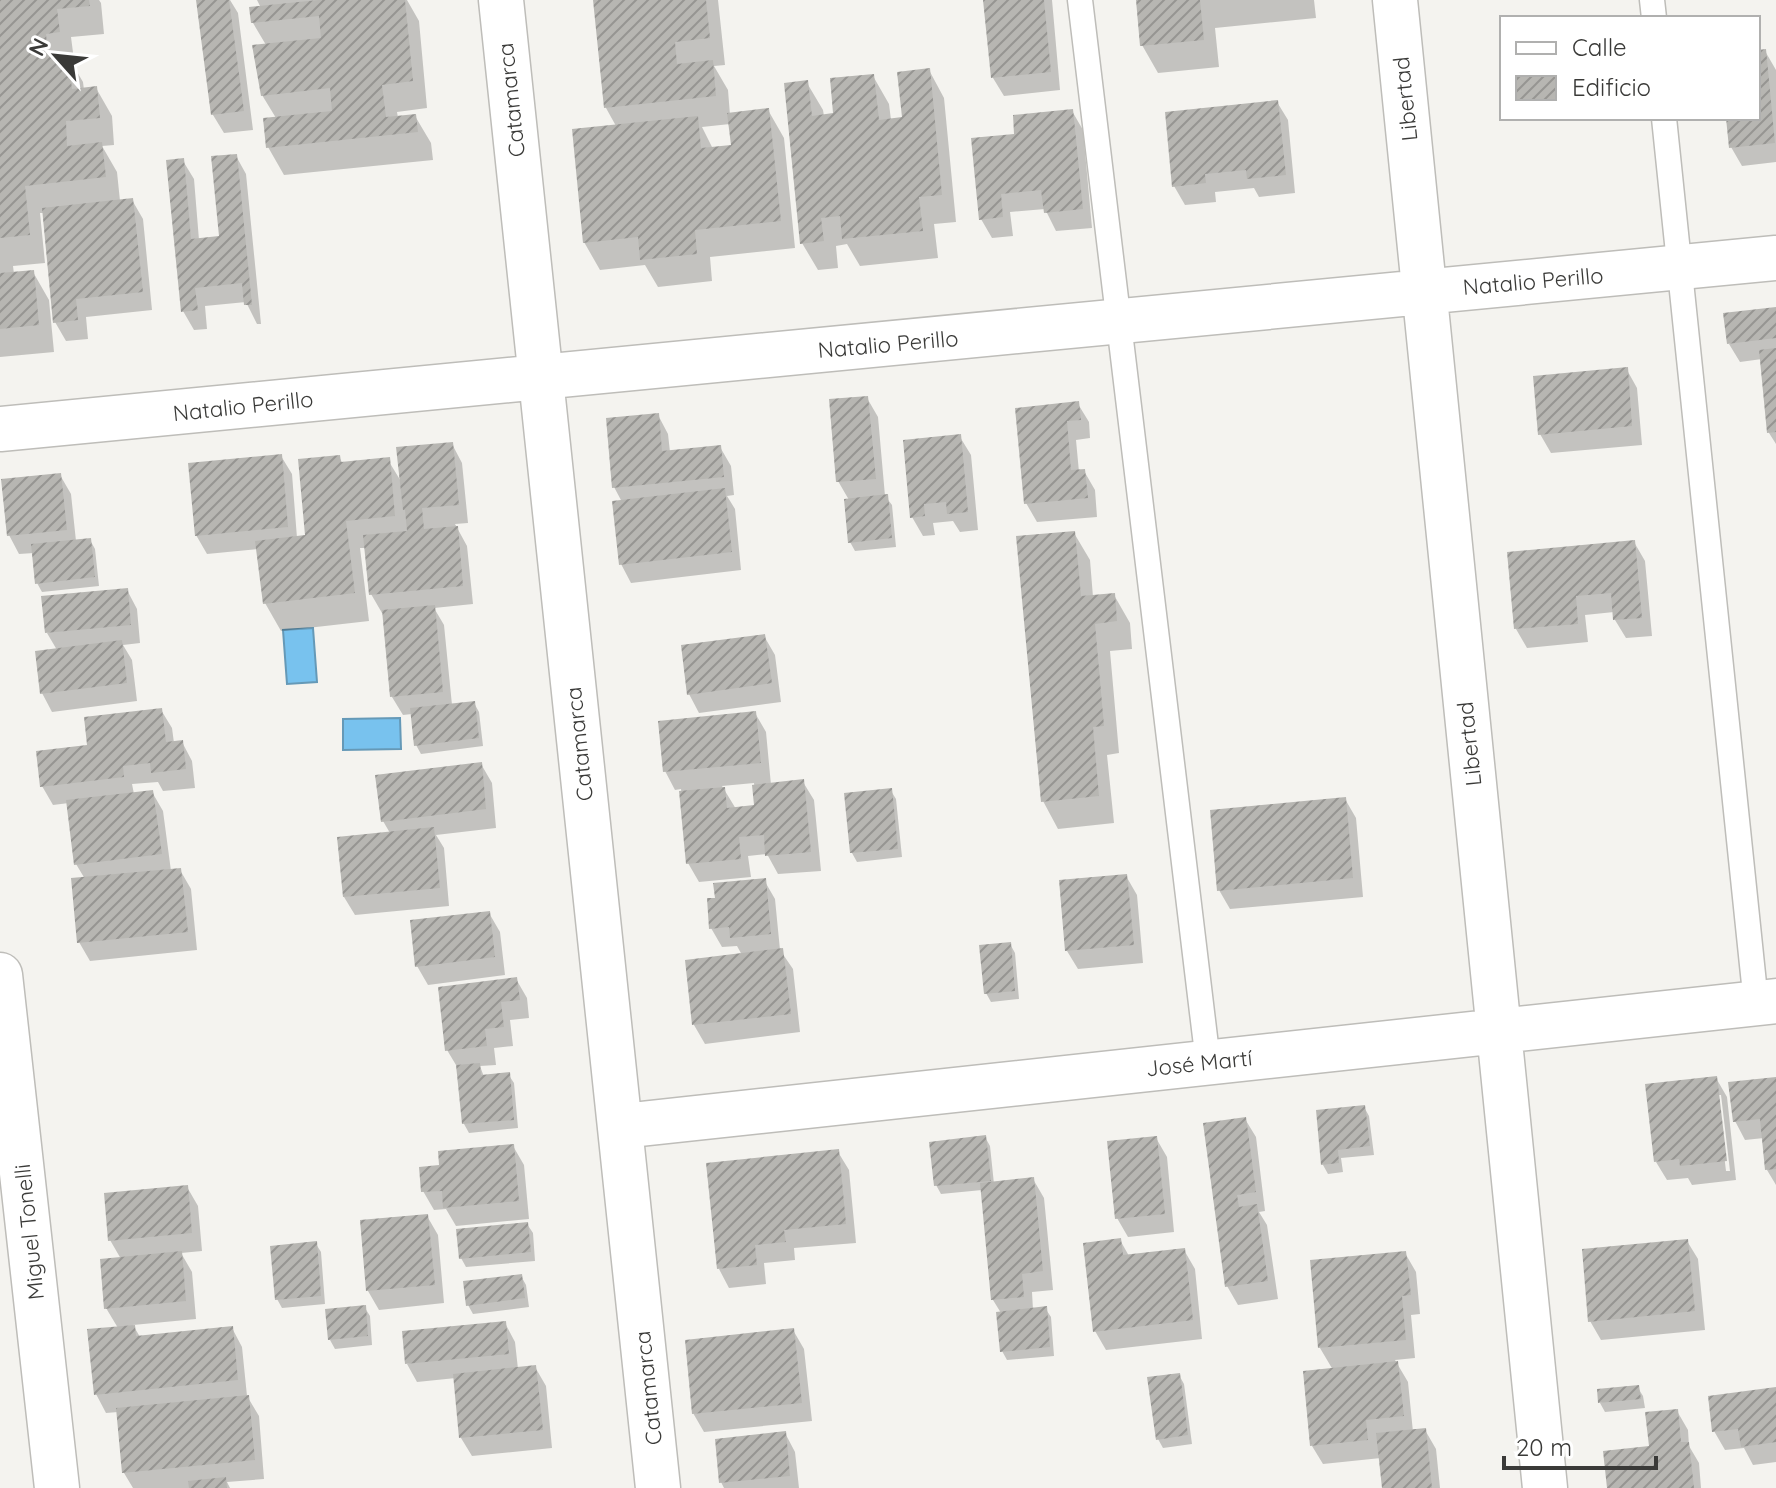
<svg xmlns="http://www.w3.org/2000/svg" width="1776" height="1488" font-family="Quicksand,sans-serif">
  <defs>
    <pattern id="building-hatch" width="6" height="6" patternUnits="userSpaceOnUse" patternTransform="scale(2)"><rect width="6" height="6" fill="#b7b6b2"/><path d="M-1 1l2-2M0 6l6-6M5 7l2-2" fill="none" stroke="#969592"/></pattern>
  </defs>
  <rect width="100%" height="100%" fill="#f4f3ef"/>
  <path fill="#78c2ee" stroke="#6599b7" stroke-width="2" d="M313,628L317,682L287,684L283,630Z
    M400,718L401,749L343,750V719Z"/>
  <path fill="#0003" fill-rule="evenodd" d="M0,0H99L101,3L104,34L71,37L74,60H70L83,82L84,90L96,88L112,116L114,145L102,146L117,172L120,201L132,200L143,219L152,310L86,317L88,339L66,341L55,322L45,213H40L45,263L13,266L14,274L33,272L49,300L54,352L0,357Z
    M198,0H230L238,13L253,130L224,133L213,115Z
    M257,0H407L419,21L427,108L397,112L398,118L415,116L431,143L433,160L284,175L268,147L276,118L262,95L266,45L253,23L261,8Z
    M595,0H718L725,65L714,66L728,90L730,115L768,110L784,138L795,248L710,257L712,281L658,287L645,265L600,270L584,242L616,126L606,108ZM730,124L733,147L713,149L702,127Z
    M985,0H1052L1060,90L1004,96L993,78Z
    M1138,0H1314L1316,18L1215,28L1219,67L1158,73L1142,45Z
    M1765,51L1776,70V162L1742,166L1731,147L1728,118H1758V52Z
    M929,70L944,98L956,222L934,224L938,258L860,266L847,244L836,246L838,268L818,270L802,243L807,83L823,110L824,116L836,115L873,76L889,104L891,120L904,119Z
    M1277,102L1288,120L1295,193L1259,197L1254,188L1215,192L1216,202L1185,205L1174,186Z
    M1072,111L1083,130L1092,228L1056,231L1045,209L1010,212L1013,236L992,238L981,219L1017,136Z
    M236,156L246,174L261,324H257L246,302L205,306L207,329L194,330L183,311V161L194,179L199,240L221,238Z
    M1776,309V444L1769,433L1762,359L1740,362L1729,344Z
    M1627,370L1637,388L1642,445L1551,453L1540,434Z
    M867,398L878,417L885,496L892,505L896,547L855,551L850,542L849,500L838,481Z
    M1078,404L1089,422L1090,438L1076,440L1079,472L1084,471L1095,490L1097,517L1037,522L1026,503L1017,409Z
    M658,415L668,434L670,452L720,447L731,466L734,495L727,496L735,509L741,570L631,583L621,564L622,502L614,487Z
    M960,437L971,455L978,530L960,532L953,521L933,523L935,535L923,536L912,517Z
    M452,444L462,463L468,523L455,524L467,546L473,604L434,608L444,625L452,705L474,703L479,712L483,746L421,754L416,745L412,714L403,715L392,697L385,613H382L371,594L367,548H360L369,621L281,631L265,603L258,549L207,554L196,535L281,456L292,474L297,538L308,536L339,457L343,464L388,460L402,483Z
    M60,475L71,494L76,541L90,540L95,549L99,586L42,592L37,583L34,553L19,554L9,535Z
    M1074,533L1090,560L1093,597L1114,595L1130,623L1132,649L1110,651L1119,753L1107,755L1114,823L1058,829L1043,801Z
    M1634,542L1645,561L1652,636L1626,638L1615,620L1614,612L1585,615L1588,642L1527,648L1516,629L1509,554Z
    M127,590L137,609L140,643L123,645L132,660L137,701L52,712L42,693L57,650L47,633Z
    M764,636L775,655L781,702L699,713L689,694Z
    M161,710L172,728L174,743L182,742L192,761L195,788L163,791L158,782L132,784L134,794L152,792L163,811L171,871L180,870L191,889L197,950L90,961L79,942L85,879L76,864L69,803L53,805L42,786L89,747Z
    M755,713L766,732L771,785L803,782L814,800L821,871L778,874L767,854L748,856L751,877L699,882L688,863L681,789L675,790L665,771ZM754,783L756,807L736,809L722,786Z
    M481,764L492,783L496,828L436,835L444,848L449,906L355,915L344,897L390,833L383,821Z
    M891,791L896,799L902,857L857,862L852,853Z
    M1345,799L1356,818L1363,897L1230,909L1219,890Z
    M1126,876L1137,895L1143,963L1078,969L1067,951Z
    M764,880L775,899L780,950L793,969L800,1032L705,1044L694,1025L687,961L742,955L737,946L722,947L711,928L717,899Z
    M489,913L500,932L505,975L428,985L417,966Z
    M1010,944L1015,953L1019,999L991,1002L986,993Z
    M516,979L527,998L529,1018L510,1020L513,1046L494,1048L496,1065L480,1066L484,1077L508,1074L514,1083L518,1128L469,1133L464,1124L459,1070L447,1050Z
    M1716,1078L1727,1097L1736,1180L1692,1185L1688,1178L1667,1180L1656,1162ZM1717,1095H1721L1730,1171H1726Z
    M1776,1079V1185L1767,1170L1764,1138L1745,1140L1735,1121Z
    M1364,1107L1369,1116L1374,1155L1341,1158L1343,1172L1328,1174L1323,1165Z
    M1245,1119L1256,1137L1265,1211L1259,1212L1267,1225L1278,1299L1238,1305L1227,1286Z
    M985,1137L990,1146L994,1184L1033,1179L1044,1198L1053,1290L1032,1292L1033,1310L1045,1308L1051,1317L1054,1356L1007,1360L1002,1351L1001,1313L993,1300L982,1190L941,1194L936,1185Z
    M1156,1138L1167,1157L1174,1232L1128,1237L1117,1218Z
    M513,1146L524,1165L529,1219L456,1226L446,1209L434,1210L423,1191L441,1167Z
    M838,1152L849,1170L856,1243L794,1248L795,1260L764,1263L766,1284L729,1288L719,1269Z
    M187,1187L198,1206L202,1251L181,1253L192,1272L196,1319L133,1325L140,1337L232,1328L242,1347L247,1396L259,1416L264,1479L227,1482L230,1488H133L124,1473L118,1412L106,1413L96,1394L118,1328L106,1308L121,1259L110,1240Z
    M427,1216L438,1235L444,1303L379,1310L368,1291L362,1222Z
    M527,1224L533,1233L535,1261L466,1267L461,1258Z
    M1120,1240L1129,1256L1184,1250L1195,1269L1202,1339L1106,1350L1095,1331Z
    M1687,1241L1698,1259L1705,1330L1601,1340L1590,1321Z
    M316,1244L321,1252L325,1304L282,1308L277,1299Z
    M1405,1253L1416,1272L1420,1314L1411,1315L1415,1358L1395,1360L1408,1382L1413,1432L1425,1430L1436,1449L1440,1488H1384L1381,1458L1323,1464L1312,1446L1333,1370L1320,1348Z
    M521,1276L526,1285L529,1307L473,1314L468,1305Z
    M365,1308L370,1316L372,1345L335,1349L330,1340Z
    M505,1323L515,1342L518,1369L535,1367L546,1386L552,1448L472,1456L461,1438L456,1378L417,1382L407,1364Z
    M793,1330L804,1349L812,1421L704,1432L693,1413Z
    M1179,1375L1184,1384L1192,1444L1163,1448L1158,1439Z
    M1638,1388L1643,1396L1645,1408L1605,1412L1600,1403Z
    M1776,1389V1462L1753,1465L1744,1448L1725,1450L1714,1431Z
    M1677,1411L1688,1430L1689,1446L1699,1463L1701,1488H1609L1651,1448Z
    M785,1433L795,1452L799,1488H724L721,1482Z"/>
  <path fill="url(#building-hatch)" d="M0,0H89L90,6L57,9L60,32L46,34L48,54L68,53L72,89L97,86L100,118L66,121L67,146L102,142L106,177L25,186L30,235L0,238Z
    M196,0H229L244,111L211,115Z
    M318,0H405L413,81L382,85L386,117L416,114L418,132L266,148L263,118L332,111L330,88L261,96L252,45L321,38L319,16L251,23L249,7Z
    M593,0H706L710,38L675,42L677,64L713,60L716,96L604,108Z
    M983,0H1044L1051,72L991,78Z
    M1136,0H1200L1204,40L1140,46Z
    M1766,49L1775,143L1729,148L1726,118H1758V50Z
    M930,68L942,195L919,197L923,231L842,239L840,216L821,218L824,241L800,244L784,83L808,80L812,116L833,113L830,78L874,74L879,120L902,117L897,72Z
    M1278,100L1286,175L1247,179L1246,170L1205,174L1206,183L1172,187L1165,112Z
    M769,108L781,221L695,230L697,254L640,260L638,237L583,243L572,129L698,116L701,148L731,145L727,113Z
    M1073,109L1083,209L1044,213L1041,190L1001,194L1003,217L979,220L971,138L1014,134L1013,115Z
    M237,154L252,305H244L242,283L195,288L198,310L181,312L166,160L184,158L191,239L219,236L211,156Z
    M133,198L143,292L76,299L78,320L53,323L42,208Z
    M34,270L39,325L0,329V273Z
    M1776,307V338L1727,344L1723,313Z
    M1776,348V432L1767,433L1759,350Z
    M1628,367L1632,426L1538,435L1533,376Z
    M868,396L876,479L836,482L829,399Z
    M1079,401L1081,420L1067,421L1071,470L1085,469L1088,498L1024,504L1015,408Z
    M659,413L662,451L721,445L724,477L612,488L606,418Z
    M961,434L968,512L947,514L946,502L924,504L925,516L910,518L903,440Z
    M453,442L459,505L422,508L424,529L458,526L463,586L369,595L363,535L407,531L405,510H403L396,447Z
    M282,454L288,527L195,536L188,463Z
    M340,455L341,462L390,457L395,516L346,521L355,593L263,604L255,541L305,535L298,459Z
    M61,473L67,530L7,536L1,479Z
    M725,488L732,552L619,565L612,501Z
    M888,494L892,538L848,543L844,499Z
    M1075,531L1081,596L1115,593L1117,621L1095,624L1104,726L1093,727L1099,796L1041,802L1016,536Z
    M91,538L95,577L35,584L31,544Z
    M1635,540L1642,618L1613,620L1611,593L1576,596L1578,624L1514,629L1507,552Z
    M128,588L131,625L45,633L41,596Z
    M435,605L443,692L390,697L382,610Z
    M765,634L772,683L687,695L681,645Z
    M122,640L127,683L40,694L35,651Z
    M475,701L479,738L414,746L410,708Z
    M162,708L166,742L183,740L186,769L151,773L150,763L123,766L124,777L40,787L36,751L87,745L84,717Z
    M756,711L761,763L663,772L658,721Z
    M482,762L486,809L381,822L375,775Z
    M804,779L811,852L765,856L764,835L739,837L741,859L686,864L679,791L725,787L727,808L754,805L752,785Z
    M892,788L898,849L850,853L844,793Z
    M153,790L162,854L74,865L66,800Z
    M1346,797L1353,878L1217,891L1210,810Z
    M434,827L440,888L343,897L337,837Z
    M181,868L188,932L77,943L71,878Z
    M1127,874L1134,945L1065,951L1059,880Z
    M766,878L771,934L730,938L729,927L709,929L707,898H715L713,883Z
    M490,911L495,957L415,967L410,920Z
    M1011,942L1015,991L984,994L979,945Z
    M783,948L791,1014L692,1025L685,960Z
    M517,977L520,1000L501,1002L504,1027L485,1029L487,1046L445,1051L438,987Z
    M480,1063L481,1075L510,1072L514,1120L462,1124L456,1065Z
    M1717,1076L1727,1161L1680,1166L1679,1159L1654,1162L1645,1084Z
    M1776,1077V1169L1765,1170L1760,1119L1733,1122L1728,1082Z
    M1365,1105L1370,1146L1338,1150L1339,1163L1321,1165L1316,1110Z
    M1246,1117L1256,1192L1237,1195L1239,1207L1257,1204L1268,1281L1225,1287L1203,1123Z
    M986,1135L991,1181L934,1186L929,1142Z
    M1157,1136L1165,1214L1115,1219L1107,1141Z
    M514,1144L519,1201L443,1208L442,1191L421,1192L419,1167L439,1165L438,1151Z
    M839,1149L846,1224L784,1230L786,1242L755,1245L757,1265L717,1269L706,1163Z
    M1034,1177L1043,1271L1022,1274L1024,1297L991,1300L980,1183Z
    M188,1185L192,1233L108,1241L104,1193Z
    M428,1214L435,1285L366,1291L360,1220Z
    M528,1222L531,1252L459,1259L456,1229Z
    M1121,1238L1123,1255L1185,1248L1193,1320L1093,1332L1083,1243Z
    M1688,1239L1695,1311L1588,1322L1582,1249Z
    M317,1241L321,1296L275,1300L270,1246Z
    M182,1251L186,1301L104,1309L100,1259Z
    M1406,1251L1411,1295L1402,1296L1406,1340L1318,1348L1310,1260Z
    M522,1274L525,1298L466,1306L463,1281Z
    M366,1305L368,1336L328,1340L325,1309Z
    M1047,1306L1050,1347L1000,1352L996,1312Z
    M506,1321L509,1354L405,1364L402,1331Z
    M135,1325L136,1336L233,1326L238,1380L94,1395L87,1329Z
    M794,1328L802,1403L692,1414L685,1340Z
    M1398,1361L1404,1416L1366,1420L1368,1440L1310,1446L1303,1371Z
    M536,1365L543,1430L459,1438L453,1374Z
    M1180,1373L1188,1435L1156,1440L1147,1377Z
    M1639,1385L1641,1399L1598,1403L1597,1389Z
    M1776,1387V1442L1741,1447L1738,1429L1712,1432L1708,1396Z
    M249,1395L255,1460L122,1473L116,1408Z
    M1678,1409L1681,1442H1689L1694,1488H1607L1603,1451L1649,1446L1645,1412Z
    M1426,1428L1432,1488H1382L1376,1433Z
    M786,1431L790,1476L719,1483L715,1439Z
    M226,1477L227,1488H189L188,1481Z"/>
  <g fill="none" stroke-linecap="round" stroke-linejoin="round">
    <g stroke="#bebdb9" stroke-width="27">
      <path id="lane" d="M1080,0L1208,1062
        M1652,0L1654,18
        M1664,118L1756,1003"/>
    </g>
    <g stroke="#bebdb9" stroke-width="47">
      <path id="street" d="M501,0C550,496 609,992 658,1488
        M1395,0L1545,1488
        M0,429L1776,258
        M0,975L57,1488
        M622,1126L1776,1001"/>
    </g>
    <use href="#lane" stroke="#fff" stroke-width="24"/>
    <use href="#street" stroke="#fff" stroke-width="44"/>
  </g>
  <g text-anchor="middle" stroke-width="6" stroke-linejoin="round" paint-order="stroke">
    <g font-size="22" fill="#3a3a38" stroke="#fff">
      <text transform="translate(1405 99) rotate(-96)" y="8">Libertad</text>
      <text transform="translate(511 100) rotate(-96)" y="8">Catamarca</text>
      <text transform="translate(1533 281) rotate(-5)" y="8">Natalio Perillo</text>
      <text transform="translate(888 344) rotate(-5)" y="8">Natalio Perillo</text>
      <text transform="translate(243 406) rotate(-6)" y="8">Natalio Perillo</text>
      <text transform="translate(579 744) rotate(-96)" y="8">Catamarca</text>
      <text transform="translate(1469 744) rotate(-96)" y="8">Libertad</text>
      <text transform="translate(1199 1063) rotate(-6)" y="8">José Martí</text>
      <text transform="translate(29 1232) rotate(-96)" y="8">Miguel Tonelli</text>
      <text transform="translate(648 1388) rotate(-96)" y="8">Catamarca</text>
    </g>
  </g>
  <rect x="1500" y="16" width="260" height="104" fill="#ffffff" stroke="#b0b0af" stroke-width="2"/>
  <rect x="1516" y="42" width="40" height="12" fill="#ffffff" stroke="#b0b0af" stroke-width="2"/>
  <text x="1572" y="56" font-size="24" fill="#3a3a38">Calle</text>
  <rect x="1516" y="76" width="40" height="24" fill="url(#building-hatch)" stroke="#b0b0af" stroke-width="2"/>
  <text x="1572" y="96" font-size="24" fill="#3a3a38">Edificio</text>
  <g transform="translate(56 56) rotate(297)" stroke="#ffffff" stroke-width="6" paint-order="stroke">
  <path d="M0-6L14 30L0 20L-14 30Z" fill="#3a3a38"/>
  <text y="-12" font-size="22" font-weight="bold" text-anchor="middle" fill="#3a3a38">N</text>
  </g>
  <path d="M1504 1456v12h152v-12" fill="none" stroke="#3a3a38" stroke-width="4"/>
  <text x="1516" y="1456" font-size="24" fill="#3a3a38" stroke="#ffffff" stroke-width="6" paint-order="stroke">20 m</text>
</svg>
